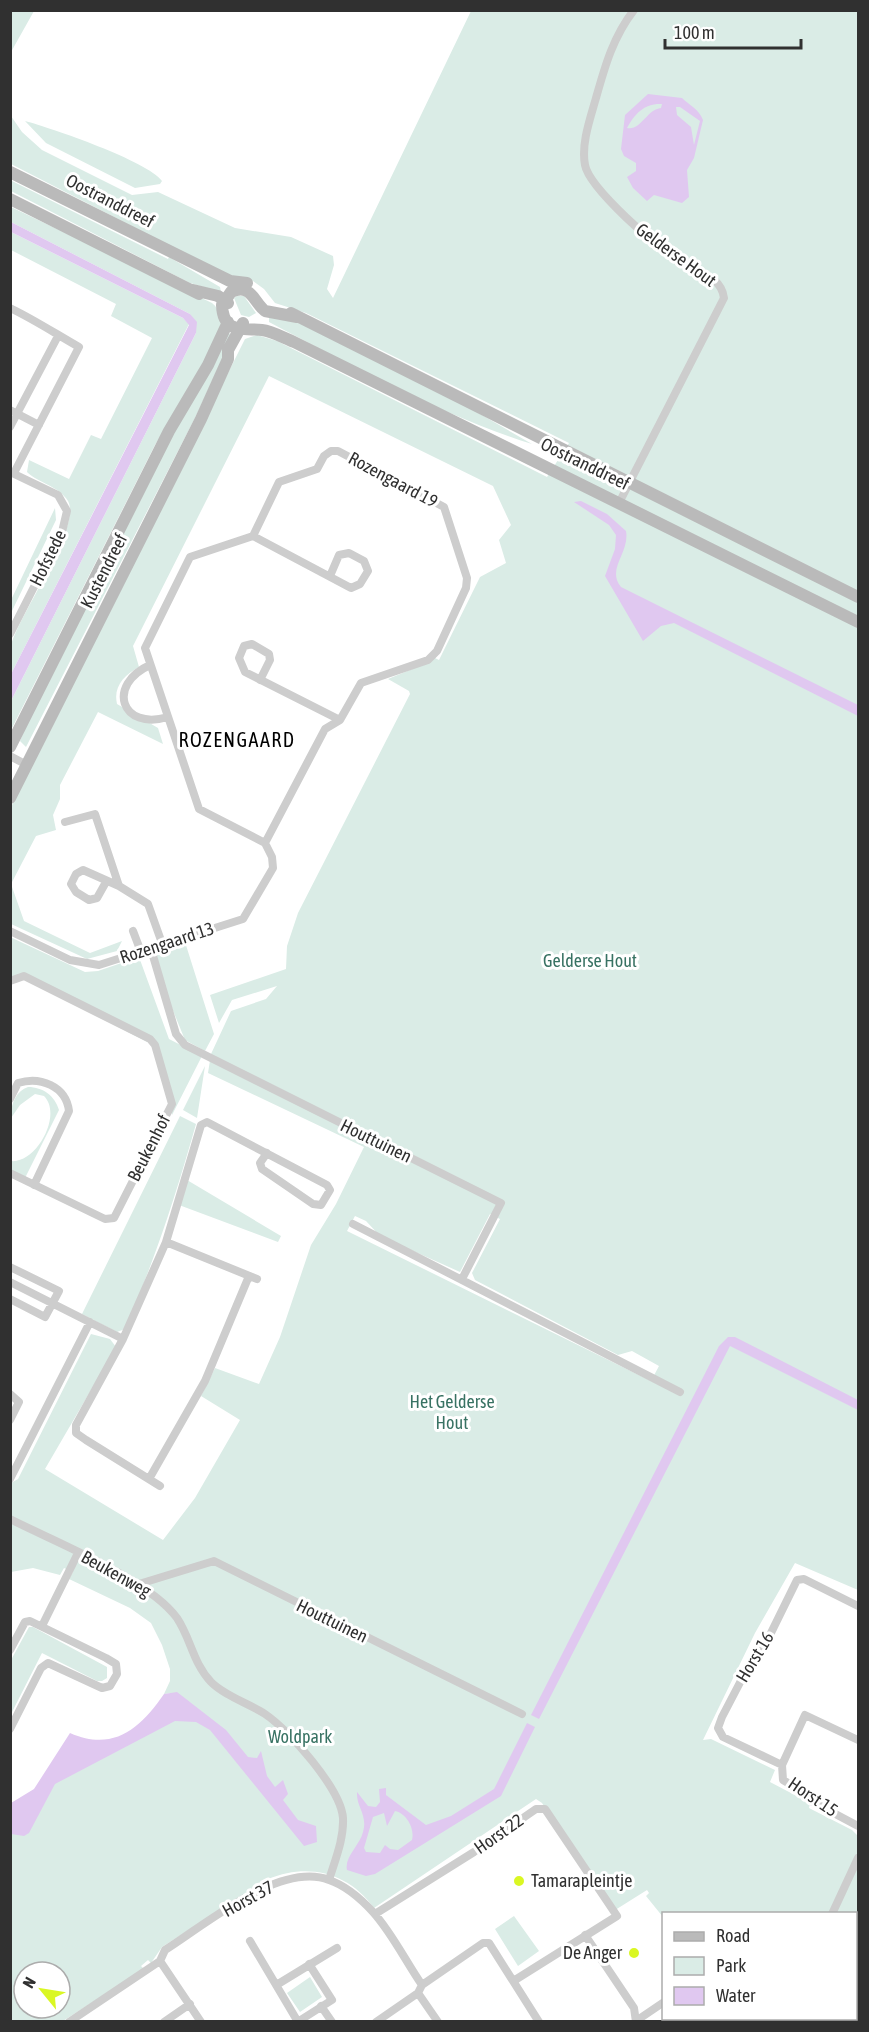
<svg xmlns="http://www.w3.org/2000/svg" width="869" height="2032" font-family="'Asap Condensed',sans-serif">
  <rect width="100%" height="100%" fill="#fff"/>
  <path fill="#daece6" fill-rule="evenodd" d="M10,11H34L11,52H10Z
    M471,11H858V1590L795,1563L755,1633L703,1740L711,1739L775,1770L770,1782L810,1803L809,1808L852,1830L858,1836V2021L851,2019L856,2018V1914L679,1912L664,1914L663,1917L646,1896L649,1893L647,1890L612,1912L542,1803L536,1799L374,1908C349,1873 309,1862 268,1879L162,1947L151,1963L148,1960L141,1966L144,1969L63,2021H11V1814L47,1787L119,1745L174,1693L164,1694L170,1681V1669L162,1645L151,1623L130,1608L69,1579L73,1572L64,1568L60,1575L33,1568L11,1572V1483L18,1479L91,1334L110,1339L116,1347L45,1469L163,1540L195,1498L240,1420L201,1396L215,1368L259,1384L280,1337L311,1245L336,1204L364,1147L208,1073L211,1054L231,1011L266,999L277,986L232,1000L219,1023L210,995L286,969L287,946L298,913L410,694L409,691L388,679L422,665L429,655L439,660L480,577L506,563L499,540L511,525L493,486L269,376L133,646L139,667C124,675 113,687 117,704L158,728L163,744L98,712L60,785V799L53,815L56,830L36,836L11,884L24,921L90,953L122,941L117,951L87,959L11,924L10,809L245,339L257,335L277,341L547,477L569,443L306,313L275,303L264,289L253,281L225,274L11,164V116L22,132L42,150L132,195L158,192L235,228L291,237L333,256L334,265L327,289L333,298ZM490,1214L500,1219L472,1273L475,1280L618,1355L632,1351L659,1366L651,1381L347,1231L355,1216L366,1221L380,1236L460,1272ZM24,1972H60V2008H24Z
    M25,121C51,128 148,161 162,181L160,184L135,188L46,143Z
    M10,180L168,259L169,257L174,260L220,287L221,292L190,283L11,191Z
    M11,207L212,303C221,310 221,321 221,332L155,445L11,730V701L196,333L190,314L11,222Z
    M11,232L183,318L189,324L11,674C11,665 9,654 11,646C18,616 82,527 68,501C59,486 38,483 27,472L29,460L69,479L91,435L101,439L152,338L111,316L116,304L11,250Z
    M237,296H244L256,313L249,317L241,315L234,298Z
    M269,317L303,324L468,407L532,444C440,415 353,366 269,322Z
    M228,333L233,335L196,416L26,747L20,741L28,721L185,410Z
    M55,508L56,520L11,613V600Z
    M10,937L85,972L98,971L139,957L169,1039L202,1056L172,1115L159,1056L151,1044L24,978L11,983Z
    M185,942L214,1034L205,1051L185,1040L150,954Z
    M205,1066L197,1118L183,1110Z
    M28,1087C43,1087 55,1096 59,1110L25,1178L11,1171V1161C36,1164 63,1115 44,1096L35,1094L20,1105L11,1118C10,1105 16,1091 28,1087Z
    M180,1116L196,1124C176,1195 154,1262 125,1329L117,1332L82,1314Z
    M187,1180L281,1236L278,1242L179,1205Z
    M29,1627H33L107,1667V1678L102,1681H97L42,1653L11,1714V1660Z
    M514,1916L539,1951L518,1966L495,1929Z
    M310,1977L322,1997L300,2012L287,1993Z"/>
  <path fill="#e0c8f0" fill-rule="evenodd" d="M648,94L682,98C689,105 699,109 703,120L694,158L687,170L689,197L682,203L654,195L647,201L633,188L627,177L636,171V163L624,156L621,149L625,115ZM662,104L661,108C647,109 641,131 627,128C635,113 645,103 662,104ZM676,107H680L700,121L694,145L691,127L677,115Z
    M11,222L190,314L197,322L196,333L11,701V674L189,325L183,318L11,232Z
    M581,501L607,514L626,531C630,553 606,569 621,587L858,705V716L674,623L661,626L643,641L605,576L615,549L616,535L609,525L574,502Z
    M728,1337H735L858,1400V1410L730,1346L539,1719L531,1715L719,1346Z
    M177,1692L226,1730L248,1757L257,1758L261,1751L267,1776L275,1787L283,1780L288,1794L283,1800L298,1820L316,1826L317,1842L304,1846L210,1730L196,1722L175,1721L55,1784L29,1833L24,1836L11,1834V1803L34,1789L70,1733C113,1752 140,1729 164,1694Z
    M527,1723L535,1727L501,1796L375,1874L366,1876L347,1870C344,1857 360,1845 363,1832C368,1815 356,1807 357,1792L368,1806L376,1807L380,1802L379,1789L386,1788V1795L426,1825L451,1816L494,1789ZM395,1811C406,1813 415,1828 412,1840L398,1850L390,1849L385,1845L380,1853L366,1852L364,1848L373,1817L384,1813L387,1826Z"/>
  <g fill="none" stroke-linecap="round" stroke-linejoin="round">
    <path stroke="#cdcdcd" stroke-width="8" d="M10,308C35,320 56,334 79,347L14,473
      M10,410L39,425
      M10,427L58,336
      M10,472L58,495L67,511L62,532L10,634
      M620,501L724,298C721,276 698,272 681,262C660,251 589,188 585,165C581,144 590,119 596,98C605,66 613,37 634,10
      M253,536L279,482L317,469L324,456L331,451H338L444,507L467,578L466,588L437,651L428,660L361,683L340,720L325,729L265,843
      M253,536L190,557L145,648L199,809L265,843
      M253,536L351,588L360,584L368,571L364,561L349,553L339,555L330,576
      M150,665C106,685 121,731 168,717
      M260,680L270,660L269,654L252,644L244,646L239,658L245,672L340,720
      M10,756L27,765
      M65,822L95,814L119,886
      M106,882L97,898L89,900L76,892L71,884L76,874L83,870L119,886L148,904L163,946
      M10,931L70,960L99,965L243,919L273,868L272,857L265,843
      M133,931L141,952
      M151,949L176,1034L185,1045L501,1203L462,1279
      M10,981L24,976L150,1039L155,1045L172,1104L114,1218L105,1219L10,1173
      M10,1099L18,1083C40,1076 66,1086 69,1111L34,1185
      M353,1224L680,1392
      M166,1242L201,1125L207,1122L327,1185L330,1190L321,1205L313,1204L262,1169L260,1163L267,1153
      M10,1267L59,1291L45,1317L10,1299
      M10,1282L123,1339
      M10,1394L19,1402L10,1420
      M10,1479L90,1322
      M149,1479L205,1381L249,1276
      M160,1486L86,1440L76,1433V1425L123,1339L166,1242L257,1279
      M10,1519C55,1542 149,1579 177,1618C191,1639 193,1663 211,1682C225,1696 248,1703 265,1714C289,1730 341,1789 343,1818C344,1839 335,1860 329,1880
      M139,1584L214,1561L522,1714
      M42,1626L78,1553
      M10,1650L25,1622L30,1621L106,1658L116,1664L117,1674L110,1686L102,1688L48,1663L41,1668L10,1729
      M858,1740L805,1715L782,1765L783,1780L808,1795L811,1801L858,1826
      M782,1765L723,1737L718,1728L722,1717L758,1648L767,1641L797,1580L804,1579L858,1606
      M375,1914L474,1852L536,1809H545L617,1916L515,1980
      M832,1914L858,1858
      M585,1935L634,2008L636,2022
      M250,1941L298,2022
      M160,1961L201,2022
      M278,1984L337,1948
      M418,1993L438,2022
      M321,2006L332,2022
      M750,2018L752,2022
      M849,2018L851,2022
      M299,2021L332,2000L309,1964
      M636,2021L664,2002
      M69,2022L160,1961L165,1950C205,1925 280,1861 329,1880C347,1886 361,1899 373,1912C392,1933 406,1962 422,1985
      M164,2022L190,2004
      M376,2022L418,1993L422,1985L483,1943H489L539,2022"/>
    <path stroke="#bababa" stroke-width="12" d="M10,172L230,281L247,283
      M10,199L199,294
      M193,290L218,296L228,303
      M291,313L858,597
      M297,317L265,311C253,301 251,283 231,292L222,305C223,334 243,328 262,330C272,331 284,338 294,342L858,622
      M10,747L169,431L208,365L228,322
      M10,798L201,419L228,359V350L243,323"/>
  </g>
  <g fill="#daf723" stroke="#fff" stroke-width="2">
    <circle cx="519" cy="1881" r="6"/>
    <circle cx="634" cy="1953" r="6"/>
  </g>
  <g text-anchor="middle" stroke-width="6" stroke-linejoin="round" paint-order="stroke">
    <g font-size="18" fill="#303030" stroke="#fff">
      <text transform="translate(110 201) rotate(27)" y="6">Oostranddreef</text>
      <text transform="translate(676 255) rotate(36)" y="6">Gelderse Hout</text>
      <text transform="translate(585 464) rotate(26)" y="6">Oostranddreef</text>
      <text transform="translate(393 480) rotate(28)" y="6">Rozengaard 19</text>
      <text transform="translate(48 558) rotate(-64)" y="6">Hofstede</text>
      <text transform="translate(104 571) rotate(-63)" y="6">Kustendreef</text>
      <text transform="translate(167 943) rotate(-18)" y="6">Rozengaard 13</text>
      <text transform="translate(376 1141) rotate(26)" y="6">Houttuinen</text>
      <text transform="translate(149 1148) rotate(-63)" y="6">Beukenhof</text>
      <text transform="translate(116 1574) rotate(29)" y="6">Beukenweg</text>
      <text transform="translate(332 1621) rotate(26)" y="6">Houttuinen</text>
      <text transform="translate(755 1657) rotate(-59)" y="6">Horst 16</text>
      <text transform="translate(813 1797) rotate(34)" y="6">Horst 15</text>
      <text transform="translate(499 1834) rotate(-35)" y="6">Horst 22</text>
      <text transform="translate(248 1899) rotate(-29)" y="6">Horst 37</text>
    </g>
    <g font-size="18" fill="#387263" stroke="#fff">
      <text x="590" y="967">Gelderse Hout</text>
      <text x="452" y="1408">Het Gelderse<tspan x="452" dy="21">Hout</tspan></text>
      <text x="300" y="1743">Woldpark</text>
    </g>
    <g font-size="18" fill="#303030" stroke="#fff" text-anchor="start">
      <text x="531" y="1887">Tamarapleintje</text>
      <text x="622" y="1959" text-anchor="end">De Anger</text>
    </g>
    <g font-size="20" letter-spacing="1.5" fill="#000" stroke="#fff">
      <text x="237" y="747">ROZENGAARD</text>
    </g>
  </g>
  <rect width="869" height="2032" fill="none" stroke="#303030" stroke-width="24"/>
  <rect x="662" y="1912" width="195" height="108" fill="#ffffff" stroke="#acacac" stroke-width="1.5"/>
  <rect x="674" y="1932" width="30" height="9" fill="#bababa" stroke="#acacac" stroke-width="1.5"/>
  <text x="716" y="1942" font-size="18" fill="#303030">Road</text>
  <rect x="674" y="1957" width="30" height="18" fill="#daece6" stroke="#acacac" stroke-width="1.5"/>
  <text x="716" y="1972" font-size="18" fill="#303030">Park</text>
  <rect x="674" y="1987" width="30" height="18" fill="#e0c8f0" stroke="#acacac" stroke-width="1.5"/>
  <text x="716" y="2002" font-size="18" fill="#303030">Water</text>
  <g transform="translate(42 1990) rotate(300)"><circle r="28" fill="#ffffff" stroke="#acacac" stroke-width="1.5"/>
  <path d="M0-4.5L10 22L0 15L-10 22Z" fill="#daf723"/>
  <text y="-9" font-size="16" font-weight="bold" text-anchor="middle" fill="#303030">N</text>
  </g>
  <path d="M665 39v9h136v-9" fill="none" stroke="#303030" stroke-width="3"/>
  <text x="674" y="39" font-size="18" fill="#303030" stroke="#ffffff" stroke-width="4.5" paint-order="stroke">100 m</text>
</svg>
